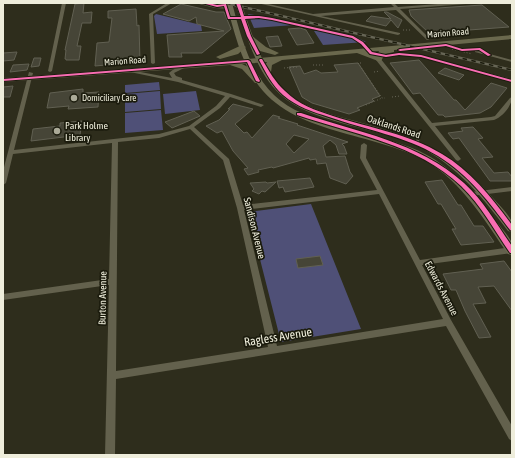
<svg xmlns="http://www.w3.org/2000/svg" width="515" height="458" font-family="'Asap Condensed',sans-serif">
  <rect width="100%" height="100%" fill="#2e2d1c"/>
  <path fill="#4f5077" d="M156,14L201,25L202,31L157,34L154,16Z
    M248,14L272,18L356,37L366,42L323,45L314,31L317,30L294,25L254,28Z
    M159,82L160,90L125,93V85Z
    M160,91L161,109L125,112V94Z
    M196,91L200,110L165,114L163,94Z
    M161,110L163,130L125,133V113Z
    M311,204L361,329L281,342L248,212Z"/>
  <path fill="#464537" stroke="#616052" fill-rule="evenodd" d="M84,3L83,13L92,12L91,23H82L77,46H81L79,60H66V59H65L66,50H65L75,4Z
    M181,4L216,12H224L231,29L202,53H181L182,57H169L167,35L224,31L197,24L196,17L189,21L163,14Z
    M482,5L509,27L429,33L411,16L409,10Z
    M136,9L137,26L139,25L140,62L95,66L97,43L109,42L112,18H108V11Z
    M384,12H387L402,20L398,28L391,20L386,26L366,21L371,16L391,19Z
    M300,28L306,30L314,43L297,45L288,29Z
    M278,36L282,46L270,47L266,37Z
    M17,52L14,60L3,61V53Z
    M34,58H41L39,66L31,67Z
    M419,60L454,100H456L465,110L491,83L507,88L491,107L480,113L445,117L443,115H438L420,93L413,94L390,63Z
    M358,63L380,96L372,99L374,101L357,108L360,110L349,114L312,103L302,97L289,67L300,66L304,74L316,70L321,73L338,72L334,65Z
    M29,64L27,70L10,72L13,65Z
    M445,68L464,75L459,80L438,73Z
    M13,86L10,97H3V87Z
    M83,89V93L99,92L98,107L68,109L69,106L47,108L50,93Z
    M233,104L253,109L235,124L244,133L247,132L252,138L273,115L280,117L278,118L298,124L297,125L348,142L342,144L344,146L347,154H339L336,145L330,140L323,146L326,157L345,156L350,172L353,176L346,184L330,178L326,163L317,164L316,159L310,160L309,158L273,168L272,167L258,170L259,172L248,175L244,169L248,168L233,151L222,131L217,133L206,126L219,120L230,109H228ZM294,135L309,139L294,153L286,144Z
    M194,111L200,116L172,128L165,122Z
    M82,121L80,135L31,141L33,129L60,126V123Z
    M473,127L483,138L478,139L493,157L482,158L494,173L508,172L512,177V181H490L459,138L453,139L448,133L463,131L461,128Z
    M310,178L314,187L285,192L283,187L279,188L277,181Z
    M442,180L458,205H461L474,226H483L494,242L461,245L452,229H456L441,204H438L425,182Z
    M266,182L267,183L276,182L265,192L262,191L259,194L252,191L254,189L250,183Z
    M320,256L323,265L298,268L296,259Z
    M504,261L512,272V311L494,286L478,287L486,303L473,304L491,337L479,338L465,311L456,290H451L443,274L483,269L480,264Z"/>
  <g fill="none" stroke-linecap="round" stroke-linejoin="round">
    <path stroke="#686758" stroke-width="1" stroke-dasharray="1 2" stroke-linecap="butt" d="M403,30H411
      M452,49L472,54
      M361,63H358L382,98H385
      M313,65H324
      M284,68L298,67
      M374,72L380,71
      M392,97L400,96
      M366,105L382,98"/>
    <path stroke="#63614d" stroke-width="3" d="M417,143L419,135"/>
    <path fill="#63614d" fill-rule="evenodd" d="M62,3H66L52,71L50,72L48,71Z
      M167,3H172L153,14L155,63L153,64L151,63L149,14Z
      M195,3H202L233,8L231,9L215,8Z
      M257,3H264L313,14L394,7L390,3H394L398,7L451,3H468L466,4L400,9L429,38V40H427L396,10L321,16L400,33V34L398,35Z
      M475,50L512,60V62L475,52Z
      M408,54L421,55L512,79V82L421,57L408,56Z
      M376,58H380L432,123L491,117L495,116L510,98L512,97C512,106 502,117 494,120L435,126L461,159L458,161L456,160L376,60Z
      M184,65L188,66L174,73L176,76L182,78V80L231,94L264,105L261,107L230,97L220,108L194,127L229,159L243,205L377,190L360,158L361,145L364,143L367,145L366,158L420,260L512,247V253L422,265L451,320L512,426V441L509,439L446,326L116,379L115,455H105L109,285L3,300V294L109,279L112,143L13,154L6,183L3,185V171L29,72L33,73L14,150L159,134L189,126L216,106L225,96L178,82L130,72L128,71L130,70L172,78L169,73C173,69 179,67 184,65ZM190,129L223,160L237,208L268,347L116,371L118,142L159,138ZM379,194L443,319L277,346L244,210Z
      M512,187V191L471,196L468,194L471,192Z"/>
    <path fill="#6d6b52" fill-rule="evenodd" d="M226,3H232C241,36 249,71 274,95C290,111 314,118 334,124C360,133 387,138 412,148C445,161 469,186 490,214C496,222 508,234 512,243C513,246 512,251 512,255L508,254C485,221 462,182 426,161C374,132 292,135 256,82C240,59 234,30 226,3Z
      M235,3H241C253,35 262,74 290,95C308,109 333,115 355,121C412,137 449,148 490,195C495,201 511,216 512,223C513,226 512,230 512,232L508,231C481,195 452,159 408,142C372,128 307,120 281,95C255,71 247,35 235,3Z"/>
    <path fill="#6a684d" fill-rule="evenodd" d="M247,35H251L266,47L279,53L275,55L260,51L247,37Z
      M512,35V39L394,50V52L385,54L381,61H378L357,53L282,60L272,65L271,72L267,74L263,72L264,67L267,62L242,64L250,68L261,79V83H255L242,69L230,65L3,82V78L216,62ZM379,51L377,55L368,52Z
      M242,45L246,47L238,54L220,59L216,57Z"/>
    <g stroke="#666555" stroke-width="2.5">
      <path id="rail" d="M226,3L512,70"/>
    </g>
    <use href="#rail" stroke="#1b1b0d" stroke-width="1.5" stroke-dasharray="4.5" stroke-linecap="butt"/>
    <g stroke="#1b1b0d" stroke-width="2">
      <path id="cycleway" d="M202,3H208L217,5L226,4L230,17H241L236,3H240L244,16H259L272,18L353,36L363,42L372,52L386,55L399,53L421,55L512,80V82L421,57L399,55L386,57L370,54L361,44L352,38L272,20L259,18L245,19L251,36L260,54L257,55L247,36L241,19H228L224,6L217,7Z
        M446,44L462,49L480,48L491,55L488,56L479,50L462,51L446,46L400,51L398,50L400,49Z
        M260,59H262C269,71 275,82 285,91C299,105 315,110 333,116C370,128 409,134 442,154C471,171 492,198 512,225V231L510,230C489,202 469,175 438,156C405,136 366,130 329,117C313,112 297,107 283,95C272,85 266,73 259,60Z
        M248,60L250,61L260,81L259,82L256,81L247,62L3,81V79Z
        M297,113H301C357,132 419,142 464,183C484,201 497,225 512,246V253H510C494,230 481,205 461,186C417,144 353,134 297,115Z"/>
    </g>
    <use href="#cycleway" fill="#f96db3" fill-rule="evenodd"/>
  </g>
  <g fill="#abaa98" stroke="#1b1b0d" stroke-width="1.5">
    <circle cx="74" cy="98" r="4"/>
    <circle cx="57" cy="131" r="4"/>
  </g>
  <g text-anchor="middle" stroke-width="3.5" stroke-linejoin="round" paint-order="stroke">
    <g font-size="9" fill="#eeeddb" stroke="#1b1b0d">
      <text transform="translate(448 33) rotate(-5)" y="3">Marion Road</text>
      <text transform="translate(125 61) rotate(-4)" y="3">Marion Road</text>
    </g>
    <g font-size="9" fill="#eeeddb" stroke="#1b1b0d" text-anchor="start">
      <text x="82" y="101">Domiciliary Care</text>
    </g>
    <g font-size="10" fill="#eeeddb" stroke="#1b1b0d" text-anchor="start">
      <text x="65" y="129">Park Holme<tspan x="65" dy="12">Library</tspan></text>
    </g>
    <g font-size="10" fill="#eeeddb" stroke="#1b1b0d">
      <text transform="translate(394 126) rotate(18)" y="4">Oaklands Road</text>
      <text transform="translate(255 228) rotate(76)" y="4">Sandison Avenue</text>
      <text transform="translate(442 288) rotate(62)" y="4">Edwards Avenue</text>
      <text transform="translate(102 298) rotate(-89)" y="4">Burton Avenue</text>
    </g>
    <g font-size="12" fill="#eeeddb" stroke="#1b1b0d">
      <text transform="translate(278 337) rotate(-9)" y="4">Ragless Avenue</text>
    </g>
  </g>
  <rect width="515" height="458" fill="none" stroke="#eeeddb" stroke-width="8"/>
</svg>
